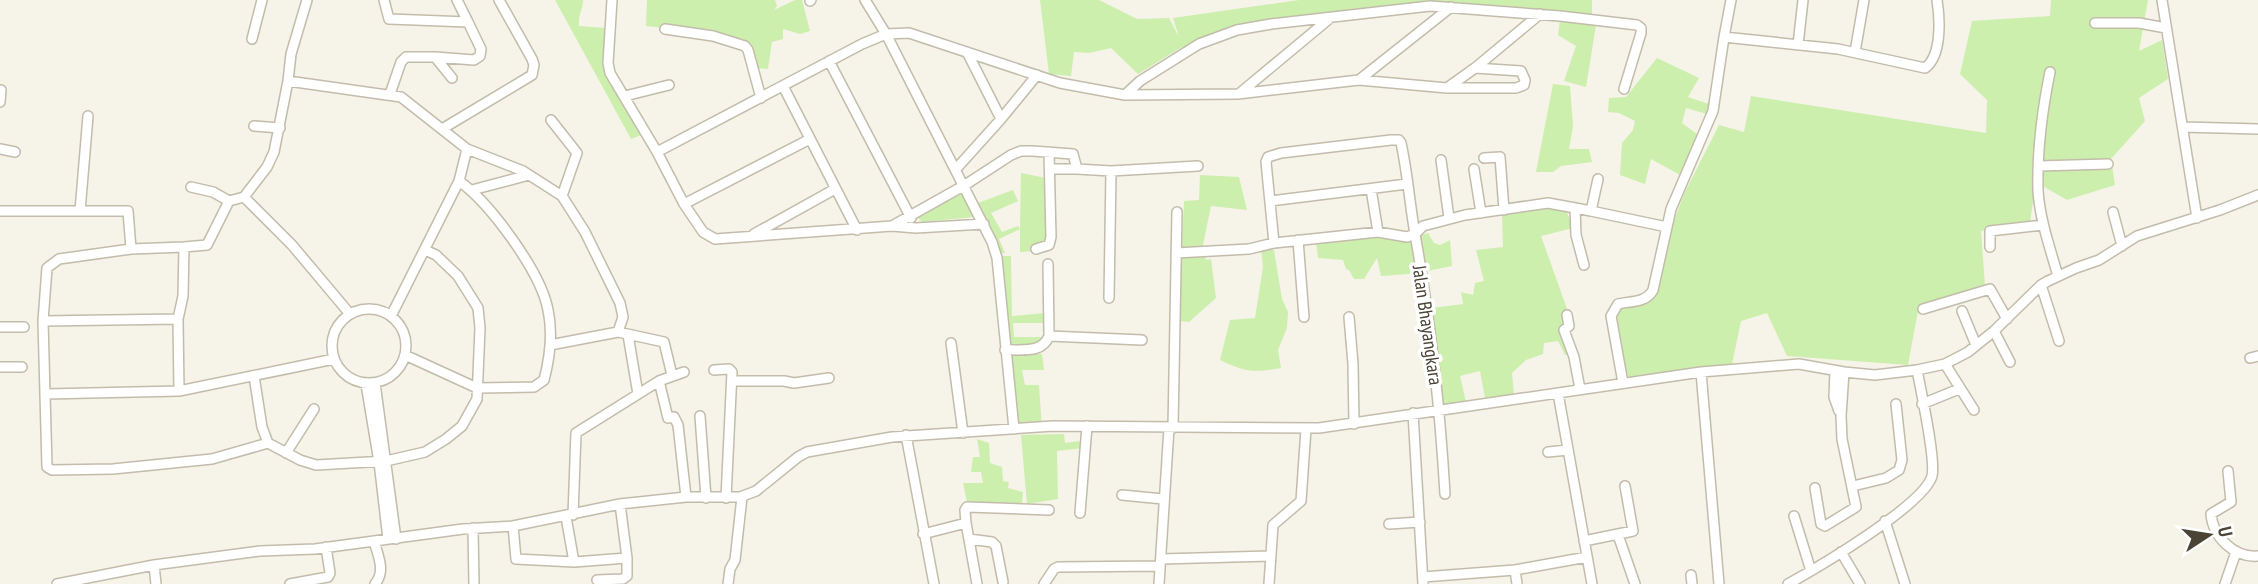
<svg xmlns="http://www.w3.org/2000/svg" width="2258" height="584" font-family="'PT Sans Narrow',sans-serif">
  <rect width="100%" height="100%" fill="#f6f3e9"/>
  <path fill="#cdefad" d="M555,0H583C583,11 578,13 579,26L606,28L603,63L644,134L631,139Z
    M647,0H775L777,6L774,10L795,0H802L810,31L800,34L783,29V39L772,42L768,69L756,68L744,42L716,33L646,26Z
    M1040,0H1099L1137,19L1169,18L1179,37L1173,18L1299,0H1592V15L1579,19L1412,8L1228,31L1183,50L1182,47L1138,74L1111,48L1089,53L1074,52L1071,76L1049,74Z
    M2051,0H2148L2139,51L2162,40L2168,79L2139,98L2145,121L2111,159L2115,185L2067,200L2036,182L2030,222L1981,231L1985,286L1918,311L1908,365L1787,356L1767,313L1741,321L1731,369L1630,382L1613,324L1619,305L1645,299L1684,194L1719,125L1744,132L1751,96L1986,133L1987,100L1960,74L1972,21L2050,16Z
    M1560,20L1596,25L1586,87L1564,81L1576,46L1558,35Z
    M1657,58L1699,78L1688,97L1712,105L1710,115L1686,108L1682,123L1701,137L1682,176L1651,159L1645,184L1620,175L1622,143L1633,130L1635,121L1619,113L1608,112L1609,98L1626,97Z
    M1553,84L1570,86L1573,126L1569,149H1589L1592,162L1561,166L1553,172H1536Z
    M1021,173L1046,178L1052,250L1020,252V229L999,239L1005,253L1000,254L978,203L1013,190L1018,201L991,213L1002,232L1018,226L1020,229Z
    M1200,175L1239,177L1247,210L1211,206L1203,245L1206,260L1211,259L1216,298L1189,322L1179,321L1184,201L1199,200Z
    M962,194L974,217L922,222L915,214Z
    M1550,207L1566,210L1573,228L1541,236L1572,323L1564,331L1572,353L1565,355L1558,341L1544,343L1543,354L1526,360L1512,373L1514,394L1485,398L1480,371L1460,376L1466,402L1444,406L1432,308L1463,304L1461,292L1473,295L1475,283L1484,281L1476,250L1503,247L1502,214Z
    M1428,233L1434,243L1440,245L1450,240L1452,266L1427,271L1419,236Z
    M1378,236L1396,241L1411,238L1422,273L1381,276L1377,258L1364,279H1354L1349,270L1346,269L1343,260L1318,258L1316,242Z
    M1261,249L1274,250L1282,299L1288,312L1287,328L1278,350L1281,368C1254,373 1245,372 1220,360L1230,320L1255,318L1263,267Z
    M1001,256H1011L1012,316L1045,313L1046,323H1013L1014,337H1045L1044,344L1007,346Z
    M1010,354H1042L1044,370H1022L1025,385H1039L1042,430L1017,431Z
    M1064,434L1065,443L1079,441L1083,448L1057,451L1058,499L1027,504L1021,435Z
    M977,439L989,443L990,463L1002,467L1003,481L1009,482L1008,488L1023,492L1022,503L967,502L963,483H983L981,472H971L973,457H980Z"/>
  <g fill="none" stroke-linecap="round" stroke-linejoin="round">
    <g stroke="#c3bcaa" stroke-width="12">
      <path id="minor" d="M384,0L389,19L468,22L457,0
        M612,0L608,63L610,73L657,152L684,204L703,232L715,239L892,226L916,228L984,224
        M865,0L886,34L992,242L997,258L1014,429
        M2162,0L2197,218
        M810,1L811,0
        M2095,23H2139L2166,28
        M665,29L713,36L745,46L748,50L761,98
        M1724,37L1731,0
        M252,39L262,0
        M1798,45L1803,0
        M1855,52L1864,0
        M435,57L474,60L480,56L481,49L468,22
        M829,61L911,218
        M2050,72C2042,111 2037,151 2038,191C2040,220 2050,248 2058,276
        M1359,80L1451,7
        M288,81L401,97L467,149L523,171L562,196L585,232L620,303L623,317L618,332L550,345
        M783,86L857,230
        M1448,88H1516L1524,85L1525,80L1521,71L1475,68
        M1240,93L1329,19
        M390,94L401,62L406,57H435L452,78
        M1125,95L1140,81L1199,44L1237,30L1271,24L1430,6L1560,16L1637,25L1641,28V33L1624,89
        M625,96L669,85
        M0,102L1,90
        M1001,119L1037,75
        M551,120L577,153L562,196
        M254,126L280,128
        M2183,127L2258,129
        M442,129L532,75L534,65L532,59L499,0
        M0,149L15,152
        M657,152L862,44L886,34L909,33L1060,83L1125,95L1238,94L1359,80L1447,88L1475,68L1540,14
        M1484,158L1500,157L1504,210
        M1441,160L1449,218
        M2039,166L2108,164
        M956,169L1001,119L967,52
        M1050,169H1077
        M1474,169L1481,213
        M1598,179L1591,211L1667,227
        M191,187L213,192L229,201L244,197L292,245L350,314
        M1371,189L1378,232
        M472,190L529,175
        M244,197L267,167L274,152L288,81L291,54L307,0
        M1270,201L1407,184
        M684,204L810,139
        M0,211H128L131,249
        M80,211L88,116
        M2113,212L2122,246
        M892,226L965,185L1011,155L1021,151H1032L1073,154L1077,169L1111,171L1198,166
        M754,234L835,189
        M1298,240L1304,317
        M184,247L131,249L59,259L47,268L43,321L47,467L52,470L113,469L212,459L268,443
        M1990,247V231L2043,225
        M1036,249L1049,245L1051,237L1049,152
        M1176,253L1249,249L1274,243
        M1584,265L1576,235L1575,208L1591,211
        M2041,285L2059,341
        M1109,298L1111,171
        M332 346a37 37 0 1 1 74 0a37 37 0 1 1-74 0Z
        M1923,309L1990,289L2007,319
        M1962,311L1976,345
        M1567,315L1569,326L1564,330L1574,357L1580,389
        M391,316L459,181L467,149
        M1349,317L1353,364L1354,424
        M43,321L178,319
        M0,327H24
        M1994,331L2010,362
        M618,332L664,342L672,375
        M628,335L638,394
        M1049,336L1142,340
        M951,343L963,433
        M1005,350C1022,349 1042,354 1049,336L1048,264
        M405,355L477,388L534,387L544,380C550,357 553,333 548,310C541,272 490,203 459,181
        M2250,358L2258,356
        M1945,364L1974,410
        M0,367H22
        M714,370L729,369L732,372L726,498
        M1835,371L1834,397L1839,411
        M1701,372L1719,584
        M254,376L262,427L268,443L300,460L316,465L386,461L425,452L446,439L462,426L477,399L480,328L478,308L458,276L436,255L425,250
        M659,381L668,418L674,417L678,425L686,497
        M732,381H784L794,383L829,378
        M375,383L396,539
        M1623,383L1611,316L1618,304C1631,301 1646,303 1653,290L1671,209L1713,111L1724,37L1838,49L1925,68C1942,56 1940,19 1937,0
        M366,384L379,462L388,539
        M179,391L178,319L183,296L184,247L207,245L229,201
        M1558,393L1592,584
        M46,394L179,391L334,359
        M1922,404L1959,389
        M1413,413L1423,584
        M700,416L706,498
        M1173,428L1177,212
        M906,435L934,584
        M1548,452L1568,450
        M286,453L314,409
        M2228,471L2231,502L2211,514C2213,537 2234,558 2258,556
        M1853,486L1886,478L1899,470L1902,460L1896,404
        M1815,488L1821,524L1825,526L1856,507L1842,439L1841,416L1844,372
        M1445,494C1440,409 1431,324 1416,240C1410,208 1408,175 1401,143L1399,140H1391L1281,153L1268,157L1266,162L1274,243L1378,232L1407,237L1415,234L1423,226L1465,215L1548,203L1575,208
        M1122,495L1163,499
        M1080,513L1087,426
        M573,515L576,433L659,381L684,372
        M1794,516L1811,571
        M566,517L574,562
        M1885,521L1905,584
        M966,523L965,510L967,507L1049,510
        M1389,524L1420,522
        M513,526L516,559L574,562L627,558
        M473,528L474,584
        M923,534L966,523L977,584
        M1618,535L1635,584
        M969,539L992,542L996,546L1003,582
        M374,541C378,556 386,571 375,584
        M1584,541L1633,531L1625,486
        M1841,552L1860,584
        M1161,559L1270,556
        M154,565L156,584
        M1515,570L1517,584
        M1691,575L1692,584
        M1423,577L1515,570L1587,557
        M597,580L623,579L627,576V558L620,504
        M57,584L154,565L260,551L315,549L463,529L513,526L620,504L686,497H740L756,491L798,457L807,452L892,437L1053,426L1319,428L1701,372L1799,364L1844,372L1875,375L1917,370L1945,364L1968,352L1994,331L2041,285L2048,281L2076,268L2099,260L2137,236L2220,210L2258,195
        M290,584L328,577L330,573L326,547
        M728,584L730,569L735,560L742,497
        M1044,584L1054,569L1058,567L1160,566
        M1159,584L1169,428
        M1269,584L1273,525L1301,501L1306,429
        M1788,584C1817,568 1924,505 1932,476C1936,460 1921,391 1917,370
        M2225,584L2236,552"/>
    </g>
    <use href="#minor" stroke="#fff" stroke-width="9"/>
  </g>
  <g text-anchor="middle" stroke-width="7" stroke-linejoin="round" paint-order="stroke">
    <g font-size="19" fill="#4b4436" stroke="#fff">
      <text transform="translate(1428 325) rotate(82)" y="7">Jalan Bhayangkara</text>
    </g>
  </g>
  <g transform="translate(2209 535) rotate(78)" stroke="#ffffff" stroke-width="5" paint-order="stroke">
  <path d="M0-5L12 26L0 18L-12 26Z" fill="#4b4436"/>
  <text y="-10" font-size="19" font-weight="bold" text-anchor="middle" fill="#4b4436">U</text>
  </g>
</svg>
